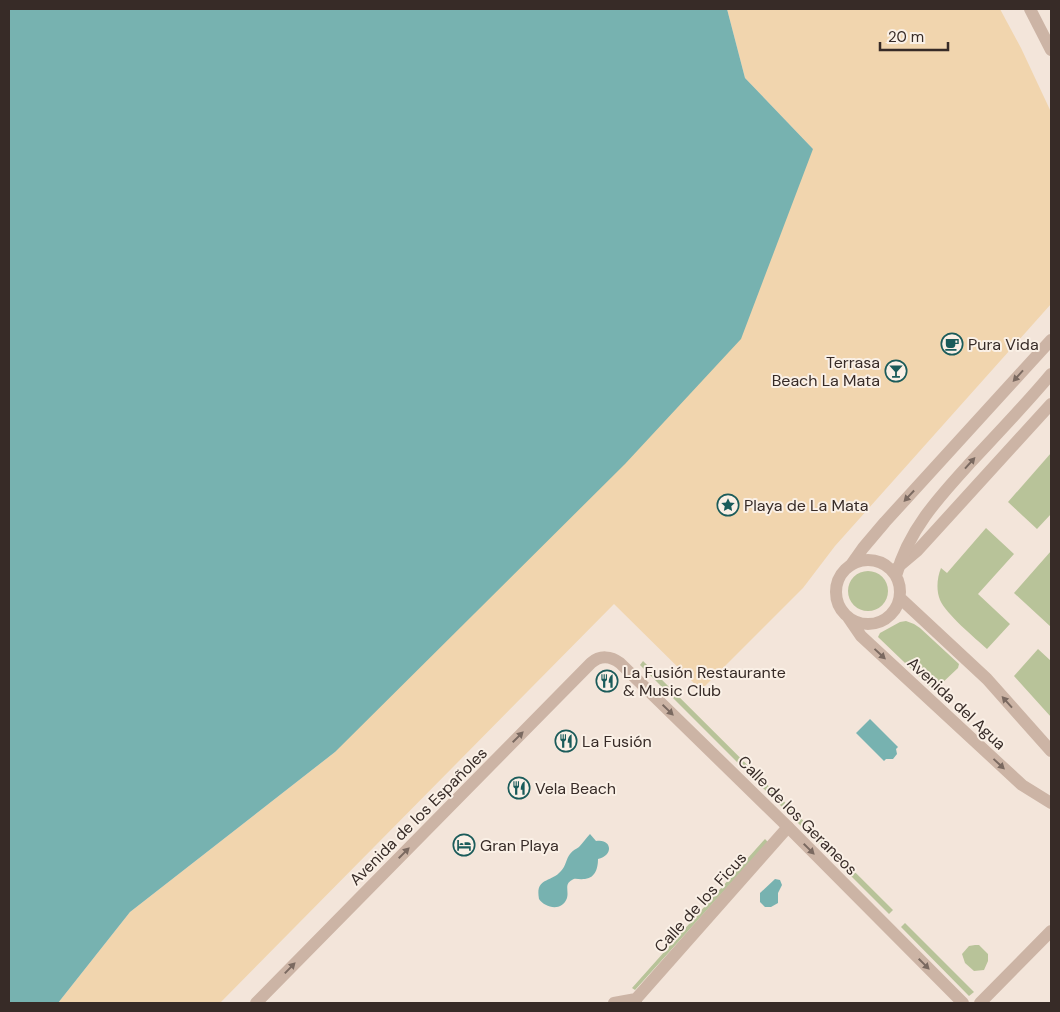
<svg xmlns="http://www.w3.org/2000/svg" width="1060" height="1012" font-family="'DM Sans',sans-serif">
  <rect width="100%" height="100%" fill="#f3e5da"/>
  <path fill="#b8c399" d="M1051,453V514L1037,529L1008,502Z
    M986,528L1014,554L978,594L1010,624L987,649C975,638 946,614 940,600C936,590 937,578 941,568L947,573Z
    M1051,551V627L1014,593Z
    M848 591a20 20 0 1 1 40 0a20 20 0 1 1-40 0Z
    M906,621L914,624L920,628L959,664L958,668L940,685L933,688L929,686L878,637L880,633L900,622Z
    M1038,649L1051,661V717L1014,676Z
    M643,661L893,910L889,914L640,665Z
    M765,839L768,842L635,990L632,988Z
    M905,923L974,992L969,996L901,927Z
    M975,945H979L988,954V961L984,970L974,971L965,963L962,954L969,946Z"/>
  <path fill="#f1d5ae" d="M727,9H1000L1021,48L1051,112V304L835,546L803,588L701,690L614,604L220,1003H58L130,912L335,752L813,149L745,78Z"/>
  <path fill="#77b2b0" d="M9,9H727L745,78L813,149L741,339L625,464L335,752L130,912L58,1003H9Z
    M870,719L898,747L896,749L897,754L893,759H886L884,761L856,733Z
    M590,834L596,841C612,838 614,856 598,859C598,869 595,879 583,879C579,880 575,877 572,880C564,884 569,891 567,898C562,912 545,908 539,899C535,877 551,883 561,871C566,866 566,859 570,854C573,850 576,849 579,847C583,843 586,838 590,834Z
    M775,879L780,880L782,885L778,893V903L771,907H765L760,902V893Z"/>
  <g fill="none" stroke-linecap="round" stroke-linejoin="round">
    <path stroke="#ccb4a5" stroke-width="12" d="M898,567L917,551L1051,404
      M636,999L788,827
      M614,1003L636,999V1003
      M980,1003L1051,931"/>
    <path stroke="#ccb4a5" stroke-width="12" d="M256,1003L591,663C600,655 611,656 620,663L788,827L963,1003"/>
    <path stroke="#ccb4a5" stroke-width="12" d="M1030,9L1051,50
      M836 592a32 32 0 1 1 64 0a32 32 0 1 1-64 0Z
      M851,565L863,548L885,522L1051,340
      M896,576C908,530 940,496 971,462C998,433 1026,404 1051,374
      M900,598L987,679L1051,751
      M848,617L861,636L1022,785L1051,803"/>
  </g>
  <defs><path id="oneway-solid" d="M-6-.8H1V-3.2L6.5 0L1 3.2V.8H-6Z" transform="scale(1.25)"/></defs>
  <g fill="#7a6960">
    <use href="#oneway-solid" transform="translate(1018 376) rotate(132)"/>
    <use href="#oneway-solid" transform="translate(970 463) rotate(-48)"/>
    <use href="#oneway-solid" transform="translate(909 496) rotate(133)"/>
    <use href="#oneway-solid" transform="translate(880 654) rotate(43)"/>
    <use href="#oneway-solid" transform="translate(1007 702) rotate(-132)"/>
    <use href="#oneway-solid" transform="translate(668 710) rotate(44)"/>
    <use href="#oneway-solid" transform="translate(518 737) rotate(-45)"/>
    <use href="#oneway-solid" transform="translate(999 764) rotate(43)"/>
    <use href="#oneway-solid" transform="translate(809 849) rotate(45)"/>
    <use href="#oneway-solid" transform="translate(404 853) rotate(-45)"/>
    <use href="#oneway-solid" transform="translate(924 964) rotate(45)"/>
    <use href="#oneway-solid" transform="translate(290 968) rotate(-46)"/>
  </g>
  <defs>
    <g id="cafe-ring" transform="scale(1.125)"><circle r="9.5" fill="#faf0e6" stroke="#1a5b5a" stroke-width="1.5"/><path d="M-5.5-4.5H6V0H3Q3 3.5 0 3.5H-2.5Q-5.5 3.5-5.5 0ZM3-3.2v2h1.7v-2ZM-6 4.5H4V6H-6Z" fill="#1a5b5a"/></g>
    <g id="bar-ring" transform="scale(1.125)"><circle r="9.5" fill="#faf0e6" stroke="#1a5b5a" stroke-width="1.5"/><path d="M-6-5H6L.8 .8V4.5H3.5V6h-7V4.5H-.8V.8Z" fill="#1a5b5a"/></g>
    <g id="sight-ring" transform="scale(1.125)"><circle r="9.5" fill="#faf0e6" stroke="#1a5b5a" stroke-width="1.5"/><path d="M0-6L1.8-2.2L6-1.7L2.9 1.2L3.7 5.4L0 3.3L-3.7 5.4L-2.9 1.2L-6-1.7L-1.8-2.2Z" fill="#1a5b5a"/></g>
    <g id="restaurant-ring" transform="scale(1.125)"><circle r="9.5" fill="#faf0e6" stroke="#1a5b5a" stroke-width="1.5"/><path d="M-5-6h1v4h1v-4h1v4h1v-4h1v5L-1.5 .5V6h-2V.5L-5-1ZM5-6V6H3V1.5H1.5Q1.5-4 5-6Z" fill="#1a5b5a"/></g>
    <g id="hotel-ring" transform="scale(1.125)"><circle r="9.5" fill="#faf0e6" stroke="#1a5b5a" stroke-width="1.5"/><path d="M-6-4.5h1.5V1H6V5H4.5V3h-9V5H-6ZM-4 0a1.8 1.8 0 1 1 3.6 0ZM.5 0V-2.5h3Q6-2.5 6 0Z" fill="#1a5b5a"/></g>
  </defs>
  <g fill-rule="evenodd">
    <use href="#cafe-ring" x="952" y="344"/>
    <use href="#bar-ring" x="896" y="371"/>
    <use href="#sight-ring" x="728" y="505"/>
    <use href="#restaurant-ring" x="607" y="681"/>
    <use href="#restaurant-ring" x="566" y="741"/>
    <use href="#restaurant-ring" x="519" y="788"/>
    <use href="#hotel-ring" x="464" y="845"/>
  </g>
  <g text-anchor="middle" stroke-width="4" stroke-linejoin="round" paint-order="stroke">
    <g font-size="16" fill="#372b27" stroke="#faf0e6" text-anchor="start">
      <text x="968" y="350">Pura Vida</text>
      <text x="880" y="368" text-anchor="end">Terrasa<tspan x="880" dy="18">Beach La Mata</tspan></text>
      <text x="744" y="511">Playa de La Mata</text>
      <text x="623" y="678">La Fusión Restaurante<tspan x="623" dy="18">&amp; Music Club</tspan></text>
      <text x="582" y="747">La Fusión</text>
      <text x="535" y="794">Vela Beach</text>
      <text x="480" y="851">Gran Playa</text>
    </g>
    <g font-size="16" fill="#372b27" stroke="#faf0e6">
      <text transform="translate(957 703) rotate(43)" y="6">Avenida del Agua</text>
      <text transform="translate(798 815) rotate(45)" y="6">Calle de los Geraneos</text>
      <text transform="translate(418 816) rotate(-45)" y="6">Avenida de los Españoles</text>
      <text transform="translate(700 902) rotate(-48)" y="6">Calle de los Ficus</text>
    </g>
  </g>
  <rect width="1060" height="1012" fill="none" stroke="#372b27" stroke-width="20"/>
  <path d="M880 42v8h68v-8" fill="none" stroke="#372b27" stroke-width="2.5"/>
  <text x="888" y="42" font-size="15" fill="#372b27" stroke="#faf0e6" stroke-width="4" paint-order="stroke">20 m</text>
</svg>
